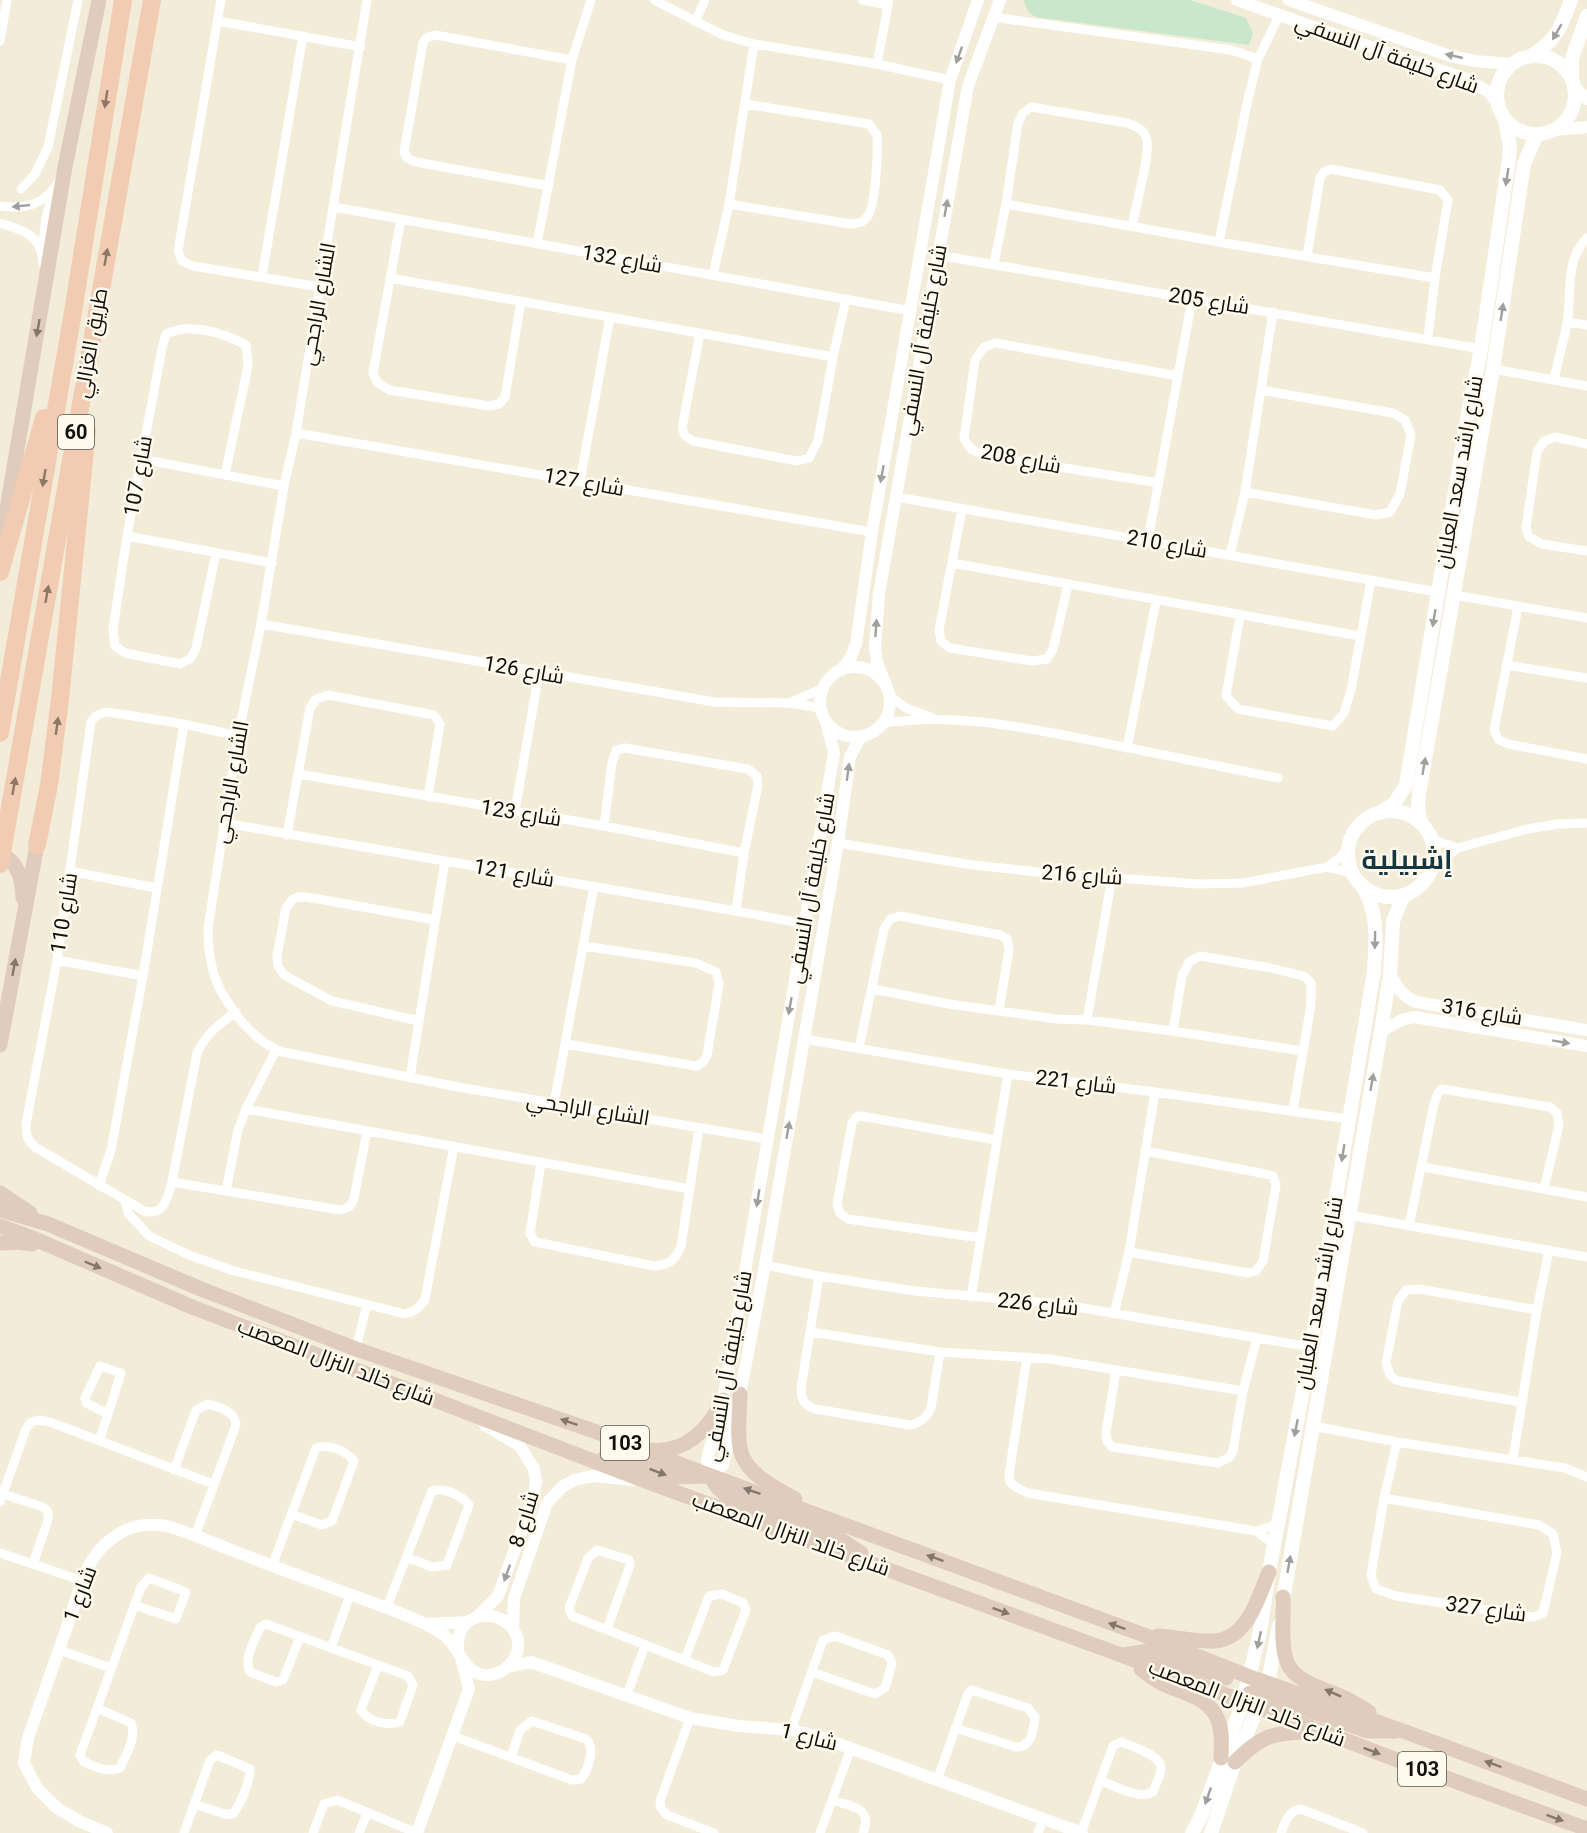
<svg xmlns="http://www.w3.org/2000/svg" width="1587" height="1833" font-family="Roboto,Cairo,sans-serif">
  <rect width="100%" height="100%" fill="#f3ecd9"/>
  <path fill="#c9e7cc" d="M1023,0H1190L1246,18L1253,33L1249,45L1036,17L1029,13Z"/>
  <g fill="none" stroke-linecap="round" stroke-linejoin="round">
    <path stroke="#fff" stroke-width="9" d="M221,0L178,251L182,261L193,266L320,287
      M367,0L296,433L284,486L261,624L238,736L208,928C208,949 211,973 221,991C234,1015 257,1044 283,1052L458,1087L767,1139
      M654,0L723,35L754,44L877,64L950,80
      M862,0L888,5
      M992,17L1231,50L1258,59
      M218,21L361,47
      M695,22L705,0
      M0,41L7,0
      M877,64L889,0
      M549,186L416,162L407,158L404,152L423,43L426,38L435,35L572,60
      M21,189L35,174L48,147L78,0
      M729,204L850,224C857,223 863,223 867,217C876,207 878,150 877,135L869,124L745,104
      M1006,204L1219,242L1435,278
      M0,206C24,210 48,204 59,180
      M334,207L911,311
      M401,219L373,373L377,382L389,390L489,406L499,404L505,397L521,301
      M0,223C25,230 42,236 43,264
      M1219,242L1248,99L1258,59L1280,14
      M537,244L572,60L591,0
      M42,251L46,217L54,191
      M938,255L1481,349
      M1307,256L1320,178L1324,172L1331,169L1440,190L1448,200L1435,278L1428,338
      M994,264L1006,204L1018,123L1023,113L1031,107L1127,123C1135,126 1143,128 1146,137C1152,149 1135,210 1132,226
      M713,275L729,204L754,44
      M262,276L303,36
      M390,278L833,357
      M1567,322L1587,325
      M700,333L682,428L685,436L693,441L797,461L809,458L818,441L833,357L846,299
      M1493,369L1587,386
      M1554,380C1558,361 1563,343 1567,324C1572,295 1564,261 1587,238
      M296,433L872,532
      M1587,444L1555,437L1544,441L1537,452L1526,528L1529,537L1542,544L1587,551
      M141,459L284,486
      M580,481L610,317
      M1159,483L983,455L971,449L964,439L975,360L984,347L996,343L1178,376
      M1245,492L1376,515L1390,512L1400,494L1411,435L1405,420L1393,413L1261,390
      M896,497L1438,592
      M962,509L939,630L941,641L950,648L1032,661L1047,659L1053,649L1068,585
      M127,536L272,563
      M1148,540L1192,299
      M216,553L196,648L191,658L180,664L125,653L115,646L113,629L127,536L162,348L166,334C190,322 224,333 246,345L248,366L225,475
      M1230,555L1245,492L1273,312
      M952,563L1360,636
      M1454,595L1587,618
      M1518,607L1494,730L1499,740L1508,744L1587,759
      M1240,616L1226,696L1238,709L1333,726L1344,713L1351,690L1371,580
      M261,624L715,702L789,703L820,708
      M1506,665L1587,678
      M889,695L906,708L933,718
      M789,703L823,688
      M883,723C955,712 1028,728 1099,742C1159,754 1219,766 1278,778
      M1127,748L1156,601
      M299,774L604,826L744,853
      M515,811L539,673
      M224,823L736,911L805,924
      M604,826L612,763L616,750L625,748L748,769L757,776L758,785L744,853L736,911
      M287,835L310,708L316,699L328,695L434,715L440,724L428,797
      M1431,839L1458,848
      M838,843L973,865L1038,872L1198,884L1243,883L1327,867L1352,873
      M1327,867L1342,856L1350,840
      M1432,868L1458,848L1527,829L1558,824L1587,823
      M70,871L156,888
      M57,960L143,976
      M873,989L949,1004L1057,1019L1087,1020L1173,1031L1302,1051
      M236,1012C219,1024 206,1034 197,1053L172,1182C167,1199 165,1216 144,1211L35,1147C27,1140 26,1135 26,1124L57,960L91,722C95,715 99,714 107,712L184,724L238,736
      M1087,1020L1112,877
      M419,1021L332,1001L284,975L278,966L277,956L286,908L292,900L297,897H307L435,920
      M1173,1031L1182,976L1189,962L1200,956L1271,968L1304,976L1311,983V1005L1293,1110
      M804,1039L1008,1074L1155,1092L1348,1119
      M566,1044L690,1065L697,1066L703,1062L707,1055L719,984L716,972L696,963L584,946
      M859,1048L884,929L890,919L900,916L1000,935L1007,939L1009,950L999,1010
      M410,1077L445,861
      M554,1104L594,886
      M246,1109L690,1189
      M541,1162L530,1234L535,1242L654,1266C669,1265 676,1260 681,1246L699,1128
      M1423,1167L1587,1197
      M172,1182L340,1210C348,1208 352,1206 354,1198L367,1131
      M99,1186L111,1150L143,976L184,724
      M226,1191L238,1130L246,1109L276,1050
      M125,1201L128,1213L149,1236L189,1255L231,1270L405,1314C415,1311 420,1308 425,1299L454,1146
      M1349,1215L1587,1257
      M1409,1226L1434,1104L1438,1093L1442,1089L1550,1107L1557,1113L1559,1125L1544,1189
      M981,1238L848,1219L840,1213L837,1204L852,1123L856,1117L861,1116L996,1140
      M1129,1252L1248,1273L1256,1271L1263,1261L1276,1185L1273,1176L1261,1173L1145,1151
      M765,1265L819,1276L915,1291L1059,1304L1311,1347
      M819,1276L801,1388C801,1400 804,1405 815,1409L910,1425C921,1422 926,1419 931,1408L940,1352
      M971,1297L1008,1074
      M1114,1314L1129,1252L1155,1092
      M811,1332L940,1352L1050,1359L1243,1391
      M356,1349L367,1304
      M1027,1357L1009,1475L1010,1482L1017,1488L1028,1493L1256,1531L1278,1524
      M100,1366L121,1373L108,1414L86,1403L85,1398Z
      M1116,1370L1106,1433L1107,1441L1112,1447L1218,1463L1230,1457L1233,1450L1243,1391L1257,1338
      M1521,1402L1404,1382L1396,1380L1390,1375L1386,1363L1398,1301L1406,1290L1419,1289L1537,1310
      M1313,1426L1397,1442L1565,1468L1587,1477
      M99,1441L108,1414
      M1513,1458L1537,1310L1549,1250
      M174,1470L196,1410L208,1404C220,1408 235,1410 236,1425L195,1536
      M3,1494L43,1507L48,1512V1520L33,1564
      M1384,1498L1539,1525L1553,1534L1557,1553L1543,1613L1533,1617L1396,1596L1376,1589L1371,1575L1384,1498L1397,1442
      M0,1502L26,1429L31,1422L39,1420L50,1422L213,1484
      M1256,1531L1275,1545
      M0,1553L83,1581
      M272,1566L316,1448C329,1443 346,1451 354,1461L332,1521L322,1525L291,1514
      M387,1607L432,1491C444,1487 461,1495 469,1505L447,1565L432,1567L406,1557
      M607,1629L630,1565L629,1560L626,1559L597,1550L588,1558L569,1608L572,1616L714,1672L723,1670L746,1610L743,1603L722,1594L709,1596L685,1659
      M300,1637L283,1680L276,1682L250,1672C243,1659 255,1640 260,1627L266,1624L408,1676L413,1685L400,1722C388,1726 368,1722 361,1710L378,1665
      M331,1648L350,1595
      M59,1650L111,1668
      M626,1697L645,1646
      M97,1708L131,1723C137,1738 126,1754 120,1768C106,1773 97,1767 84,1762L80,1755L141,1587L149,1578L186,1592L176,1619L134,1605
      M690,1718L660,1801L661,1808L667,1815L714,1833
      M791,1730L823,1640L835,1636L888,1655L892,1663L885,1688L875,1694L812,1672
      M453,1736L572,1780L581,1779C588,1770 596,1748 586,1739L532,1721L520,1730L511,1757
      M937,1780L968,1694L971,1690L1028,1708L1035,1717C1033,1730 1032,1748 1016,1747L955,1728
      M832,1800C852,1807 873,1807 863,1833
      M184,1833L210,1760L217,1755L250,1769C250,1782 241,1803 233,1814H224L195,1804
      M313,1833L324,1804L337,1800L417,1833
      M359,1833L367,1814
      M820,1833L851,1748
      M1038,1833L1043,1819
      M1081,1833L1113,1746L1121,1742C1131,1746 1161,1755 1161,1768C1161,1775 1155,1785 1153,1792C1138,1800 1115,1786 1101,1781
      M1281,1833C1286,1821 1287,1812 1301,1809L1363,1833"/>
    <path stroke="#fff" stroke-width="12" d="M1237,0L1393,55L1464,78L1489,92L1497,103
      M1289,0L1450,56L1476,61L1511,64
      M1575,88L1587,99
      M1554,130L1587,127
      M820 702a35 35 0 1 1 70 0a35 35 0 1 1-70 0Z
      M842,669L851,657L856,644L872,532L950,80L978,0
      M886,685L877,663L875,648L879,594L968,86L1000,0
      M826,721L834,753L723,1400L707,1459L710,1476L723,1465L740,1394L765,1265L838,843L850,757L861,736
      M1390,974C1397,987 1402,996 1416,1002L1587,1030
      M1381,1031L1402,1020L1414,1017L1587,1046
      M477,1617L498,1596L533,1499L536,1481L534,1469L520,1446L485,1425
      M428,1624L468,1622
      M513,1629L514,1598L547,1503L562,1487L574,1480L594,1476L633,1480
      M508,1667L531,1662L690,1718L739,1726L791,1730L817,1736L1082,1833
      M107,1833L79,1821L57,1808L37,1788L24,1763L28,1738C41,1701 54,1664 67,1627C75,1604 81,1576 95,1556C100,1549 108,1541 114,1537C129,1526 148,1523 166,1526C186,1531 206,1540 226,1548C257,1560 288,1572 319,1583C350,1595 382,1605 412,1618C423,1623 435,1628 444,1635C460,1647 462,1672 484,1675C502,1677 520,1660 518,1641C513,1612 468,1605 459,1636C458,1640 458,1645 458,1649
      M417,1833L469,1689L462,1661"/>
    <path stroke="#fff" stroke-width="14" d="M1497 95a39 39 0 1 1 78 0a39 39 0 1 1-78 0Z
      M1531,56C1557,40 1561,27 1571,0
      M1572,78V58L1587,16
      M1348 854a43 43 0 1 1 86 0a43 43 0 1 1-86 0Z
      M1380,813L1394,804L1406,785L1469,408L1481,349L1509,159L1510,147L1505,120
      M1421,824L1418,808L1419,794L1493,369L1524,164L1537,134
      M1282,1606L1381,1031L1390,974L1393,921L1404,895
      M1192,1833L1200,1819L1243,1702L1260,1632L1269,1572L1311,1347L1374,971C1376,940 1379,912 1361,884
      M1211,1833L1235,1762L1268,1683L1279,1625"/>
    <path stroke="#e0ccbd" stroke-width="15" d="M1,544L65,167L99,0
      M0,853C19,863 22,878 23,898
      M0,1045L37,845
      M0,1193L30,1213
      M0,1210L48,1224L201,1289L356,1349L594,1431L703,1473L1144,1635L1250,1677L1403,1731L1587,1799
      M0,1226L30,1237L192,1307L648,1482L1121,1655L1413,1766L1587,1829
      M0,1243L17,1242L32,1244
      M740,1394C740,1413 736,1437 742,1455C750,1476 776,1488 795,1499
      M649,1450C685,1454 708,1430 723,1400
      M604,1458L629,1461L672,1477L710,1476L717,1487L728,1497L835,1536L861,1553
      M1283,1597C1284,1617 1280,1643 1287,1662C1295,1683 1326,1689 1345,1698C1353,1702 1361,1707 1369,1712
      M1158,1636C1176,1637 1196,1642 1214,1641C1248,1639 1258,1597 1269,1572
      M1123,1655L1149,1651L1226,1678
      M1141,1669C1147,1674 1154,1679 1161,1683C1181,1693 1209,1696 1218,1720C1223,1732 1221,1745 1221,1758
      M1243,1702L1250,1693L1259,1692L1367,1731H1396
      M1235,1762C1263,1734 1273,1733 1312,1732"/>
    <path stroke="#f2ccb2" stroke-width="18" d="M0,572L44,418
      M0,733L73,312L123,0
      M37,845L49,785L60,699L87,430
      M0,864L152,0"/>
  </g>
  <defs><path id="oneway-solid" d="M-6-.8H1V-3.2L6.5 0L1 3.2V.8H-6Z" transform="scale(1.5)"/></defs>
  <g fill="#a09f9c">
    <use href="#oneway-solid" transform="translate(1557 32) rotate(120)"/>
    <use href="#oneway-solid" transform="translate(959 55) rotate(110)"/>
    <use href="#oneway-solid" transform="translate(1454 56) rotate(-167)"/>
    <use href="#oneway-solid" transform="translate(1507 177) rotate(99)"/>
    <use href="#oneway-solid" transform="translate(21 206) rotate(174)"/>
    <use href="#oneway-solid" transform="translate(946 208) rotate(-80)"/>
    <use href="#oneway-solid" transform="translate(1502 312) rotate(-81)"/>
    <use href="#oneway-solid" transform="translate(882 474) rotate(100)"/>
    <use href="#oneway-solid" transform="translate(1434 618) rotate(99)"/>
    <use href="#oneway-solid" transform="translate(876 628) rotate(-86)"/>
    <use href="#oneway-solid" transform="translate(1424 766) rotate(-80)"/>
    <use href="#oneway-solid" transform="translate(848 772) rotate(-82)"/>
    <use href="#oneway-solid" transform="translate(1375 940) rotate(91)"/>
    <use href="#oneway-solid" transform="translate(790 1006) rotate(100)"/>
    <use href="#oneway-solid" transform="translate(1561 1042) rotate(10)"/>
    <use href="#oneway-solid" transform="translate(1372 1082) rotate(-80)"/>
    <use href="#oneway-solid" transform="translate(788 1130) rotate(-80)"/>
    <use href="#oneway-solid" transform="translate(1343 1153) rotate(99)"/>
    <use href="#oneway-solid" transform="translate(758 1198) rotate(99)"/>
    <use href="#oneway-solid" transform="translate(1296 1428) rotate(101)"/>
    <use href="#oneway-solid" transform="translate(1289 1564) rotate(-80)"/>
    <use href="#oneway-solid" transform="translate(507 1573) rotate(110)"/>
    <use href="#oneway-solid" transform="translate(1259 1640) rotate(102)"/>
    <use href="#oneway-solid" transform="translate(1208 1796) rotate(109)"/>
  </g>
  <g fill="#8d7766">
    <use href="#oneway-solid" transform="translate(106 99) rotate(99)"/>
    <use href="#oneway-solid" transform="translate(106 257) rotate(-80)"/>
    <use href="#oneway-solid" transform="translate(44 478) rotate(100)"/>
    <use href="#oneway-solid" transform="translate(47 594) rotate(-80)"/>
    <use href="#oneway-solid" transform="translate(57 726) rotate(-82)"/>
    <use href="#oneway-solid" transform="translate(14 786) rotate(-80)"/>
  </g>
  <g fill="#83776c">
    <use href="#oneway-solid" transform="translate(38 328) rotate(100)"/>
    <use href="#oneway-solid" transform="translate(14 967) rotate(-80)"/>
    <use href="#oneway-solid" transform="translate(93 1265) rotate(23)"/>
    <use href="#oneway-solid" transform="translate(569 1422) rotate(-161)"/>
    <use href="#oneway-solid" transform="translate(658 1472) rotate(21)"/>
    <use href="#oneway-solid" transform="translate(752 1491) rotate(-161)"/>
    <use href="#oneway-solid" transform="translate(935 1558) rotate(-160)"/>
    <use href="#oneway-solid" transform="translate(1001 1611) rotate(20)"/>
    <use href="#oneway-solid" transform="translate(1117 1626) rotate(-160)"/>
    <use href="#oneway-solid" transform="translate(1333 1693) rotate(-156)"/>
    <use href="#oneway-solid" transform="translate(1372 1751) rotate(21)"/>
    <use href="#oneway-solid" transform="translate(1493 1764) rotate(-160)"/>
    <use href="#oneway-solid" transform="translate(1555 1818) rotate(20)"/>
  </g>
  <g text-anchor="middle" stroke-width="5" stroke-linejoin="round" paint-order="stroke">
    <g fill="#fefaee" stroke="#58564d" stroke-width="1.5">
      <rect x="58" y="415" width="36" height="34" rx="4.5"/>
      <rect x="601" y="1426" width="48" height="34" rx="4.5"/>
      <rect x="1398" y="1752" width="48" height="34" rx="4.5"/>
    </g>
    <g font-size="20" font-weight="bold" fill="#110f08">
      <text x="76" y="439">60</text>
      <text x="625" y="1450">103</text>
      <text x="1422" y="1776">103</text>
    </g>
    <g font-size="21" fill="#110f08" stroke="#fefaee">
      <text transform="translate(1387 54) rotate(20)" y="7">شارع خليفة آل النسفي</text>
      <text transform="translate(622 259) rotate(10)" y="7">شارع 132</text>
      <text transform="translate(1209 301) rotate(9)" y="7">شارع 205</text>
      <text transform="translate(318 304) rotate(-80)" y="7">الشارع الراجحي</text>
      <text transform="translate(923 340) rotate(-80)" y="7">شارع خليفة آل النسفي</text>
      <text transform="translate(91 343) rotate(-80)" y="7">طريق الغزالي</text>
      <text transform="translate(1021 459) rotate(11)" y="7">شارع 208</text>
      <text transform="translate(1459 472) rotate(-80)" y="7">شارع راشد سعد العلبان</text>
      <text transform="translate(138 476) rotate(-80)" y="7">شارع 107</text>
      <text transform="translate(584 482) rotate(10)" y="7">شارع 127</text>
      <text transform="translate(1167 544) rotate(10)" y="7">شارع 210</text>
      <text transform="translate(524 670) rotate(10)" y="7">شارع 126</text>
      <text transform="translate(231 782) rotate(-80)" y="7">الشارع الراجحي</text>
      <text transform="translate(521 813) rotate(9)" y="7">شارع 123</text>
      <text transform="translate(514 873) rotate(10)" y="7">شارع 121</text>
      <text transform="translate(1082 875) rotate(4)" y="7">شارع 216</text>
      <text transform="translate(811 888) rotate(-80)" y="7">شارع خليفة آل النسفي</text>
      <text transform="translate(64 913) rotate(-81)" y="7">شارع 110</text>
      <text transform="translate(1482 1012) rotate(9)" y="7">شارع 316</text>
      <text transform="translate(1076 1082) rotate(7)" y="7">شارع 221</text>
      <text transform="translate(588 1109) rotate(9)" y="7">الشارع الراجحي</text>
      <text transform="translate(1319 1293) rotate(-80)" y="7">شارع راشد سعد العلبان</text>
      <text transform="translate(1038 1304) rotate(6)" y="7">شارع 226</text>
      <text transform="translate(336 1362) rotate(21)" y="7">شارع خالد النزال المعصب</text>
      <text transform="translate(728 1366) rotate(-80)" y="7">شارع خليفة آل النسفي</text>
      <text transform="translate(524 1519) rotate(-73)" y="7">شارع 8</text>
      <text transform="translate(791 1534) rotate(20)" y="7">شارع خالد النزال المعصب</text>
      <text transform="translate(80 1594) rotate(-69)" y="7">شارع 1</text>
      <text transform="translate(1486 1609) rotate(8)" y="7">شارع 327</text>
      <text transform="translate(1247 1703) rotate(21)" y="7">شارع خالد النزال المعصب</text>
      <text transform="translate(809 1737) rotate(14)" y="7">شارع 1</text>
    </g>
    <g font-size="27" font-weight="bold" fill="#183640" stroke="#fefaee">
      <text x="1407" y="869">إشبيلية</text>
    </g>
  </g>
</svg>
